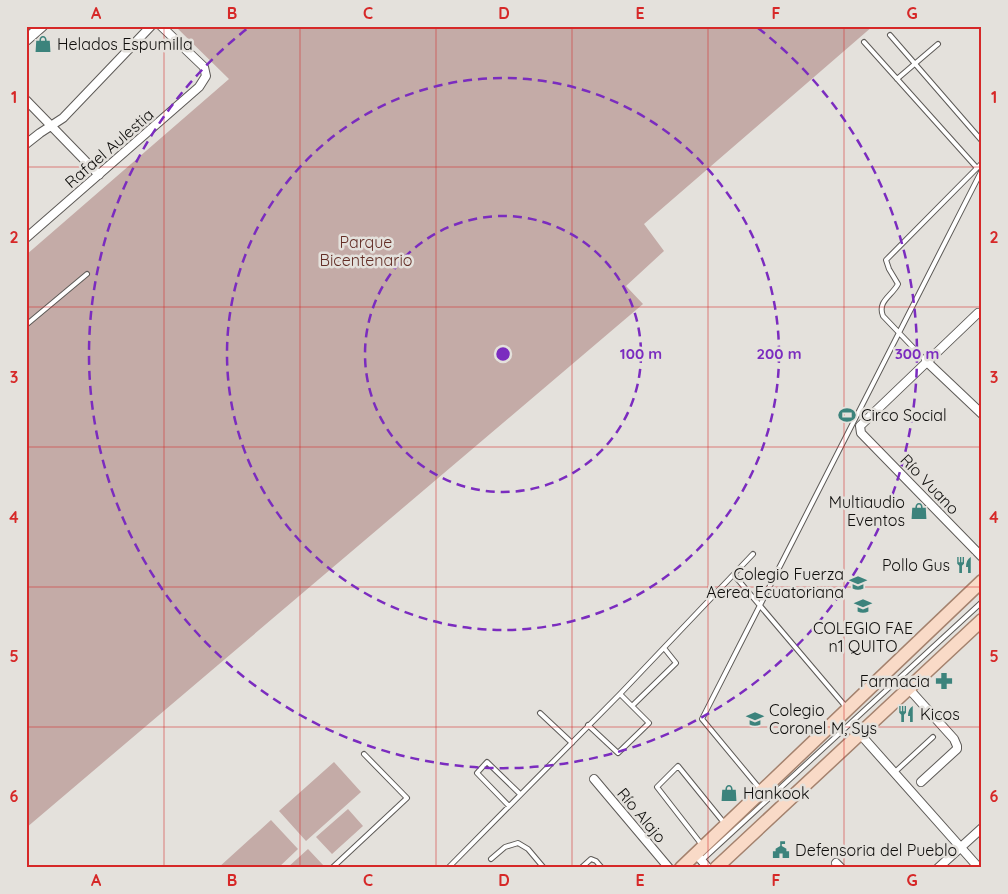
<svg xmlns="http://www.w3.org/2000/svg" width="1008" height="894" font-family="Quicksand,sans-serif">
  <rect width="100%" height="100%" fill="#e4e1dc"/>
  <path fill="#c4aba7" d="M175,26H873L644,224L664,251L626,286L643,304L26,828V255L229,79Z
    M334,762L361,792L306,841L279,811Z
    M348,809L363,826L332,854L316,837Z
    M271,820L298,849L278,868H218Z
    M308,849L324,866L322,868H287Z"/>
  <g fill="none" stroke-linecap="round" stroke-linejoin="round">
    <g stroke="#5d5a57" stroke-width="6">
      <path id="service" d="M890,35L982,141
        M864,42L977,168
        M897,79L938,44
        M26,325L87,274
        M926,361L883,316C877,301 892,296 898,284L889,269L886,260L982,163
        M734,575L846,707
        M632,706L676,663L664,648
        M540,713L572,743
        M588,725L618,753L649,723L620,694
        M895,772L933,737
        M760,789L702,719L982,170
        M509,806L477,773L487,762L520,794
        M702,845L657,787L678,766L725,824
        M491,859L505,847L518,843L528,849L544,868
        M702,860L982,602
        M332,868L407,798L364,754
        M448,868L620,694L753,554
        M581,868L591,859L596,861L602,868"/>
    </g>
    <g stroke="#5d5a57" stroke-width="10">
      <path id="minor" d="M26,100L99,175
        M26,144L40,133L63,118L151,26
        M26,238L199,87L206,76L204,67L161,26
        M978,313L860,426L861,433L982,557
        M926,361L982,414
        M909,689L954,739L957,746V749L921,782
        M860,734L979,868
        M594,779L669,868
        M696,854L708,868
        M836,863L841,868
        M938,868L982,828"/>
    </g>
    <g stroke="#5d5a57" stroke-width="12">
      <path id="tertiary" d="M26,40L42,26"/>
    </g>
    <g stroke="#a4826e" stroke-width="15">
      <path id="primary" d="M681,868L982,581
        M716,868L982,620"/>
    </g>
    <use href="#service" stroke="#fff" stroke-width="4"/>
    <use href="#minor" stroke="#fff" stroke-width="8"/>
    <use href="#tertiary" stroke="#fff" stroke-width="10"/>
    <use href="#primary" stroke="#f9dac7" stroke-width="12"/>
  </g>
  <path fill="none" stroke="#d62828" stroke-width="1" stroke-opacity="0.55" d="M164,26V868M300,26V868M436,26V868M572,26V868M708,26V868M844,26V868M26,167H982M26,307H982M26,447H982M26,587H982M26,727H982"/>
  <g fill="none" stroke="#7b2cbf" stroke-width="2.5" stroke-dasharray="9 6">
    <circle cx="503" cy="354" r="138"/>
    <circle cx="503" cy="354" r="276"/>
    <path d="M758 28A414 414 0 1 1 248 28"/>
  </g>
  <defs>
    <g id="shop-bare" transform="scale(1.35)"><path d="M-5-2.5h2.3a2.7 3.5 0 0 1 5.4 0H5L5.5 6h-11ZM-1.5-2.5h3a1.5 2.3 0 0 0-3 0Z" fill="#3c837c" stroke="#e4e1dc" stroke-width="2.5" paint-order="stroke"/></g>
    <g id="stadium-bare" transform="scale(1.35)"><path d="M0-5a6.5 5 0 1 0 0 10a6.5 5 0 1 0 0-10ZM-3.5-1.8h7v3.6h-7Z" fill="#3c837c" stroke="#e4e1dc" stroke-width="2.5" paint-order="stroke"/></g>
    <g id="restaurant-bare" transform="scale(1.35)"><path d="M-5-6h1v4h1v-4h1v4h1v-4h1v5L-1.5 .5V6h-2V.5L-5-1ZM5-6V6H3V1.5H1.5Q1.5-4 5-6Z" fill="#3c837c" stroke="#e4e1dc" stroke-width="2.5" paint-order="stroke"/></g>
    <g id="school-bare" transform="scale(1.35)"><path d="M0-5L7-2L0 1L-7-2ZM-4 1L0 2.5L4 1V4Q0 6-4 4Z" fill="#3c837c" stroke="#e4e1dc" stroke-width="2.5" paint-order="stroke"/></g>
    <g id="pharmacy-bare" transform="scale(1.35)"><path d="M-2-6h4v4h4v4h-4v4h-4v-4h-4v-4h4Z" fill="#3c837c" stroke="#e4e1dc" stroke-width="2.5" paint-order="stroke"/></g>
    <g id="civic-bare" transform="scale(1.35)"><path d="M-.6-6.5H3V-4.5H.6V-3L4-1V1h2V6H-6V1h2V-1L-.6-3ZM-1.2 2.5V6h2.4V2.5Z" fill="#3c837c" stroke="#e4e1dc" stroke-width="2.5" paint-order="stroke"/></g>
  </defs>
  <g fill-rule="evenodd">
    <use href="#shop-bare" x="43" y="44"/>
    <use href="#stadium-bare" x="847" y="415"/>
    <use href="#shop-bare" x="919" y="511"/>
    <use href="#restaurant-bare" x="964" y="565"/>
    <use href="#school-bare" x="858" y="583"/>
    <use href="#school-bare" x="863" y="606"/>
    <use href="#pharmacy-bare" x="944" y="681"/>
    <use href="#restaurant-bare" x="906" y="714"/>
    <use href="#school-bare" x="755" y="719"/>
    <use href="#shop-bare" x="729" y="793"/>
    <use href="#civic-bare" x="781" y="850"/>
  </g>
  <g text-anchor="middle" stroke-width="5" stroke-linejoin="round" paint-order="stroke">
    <g font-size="16" fill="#0f0e0c" stroke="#e4e1dc" text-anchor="start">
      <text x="57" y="50">Helados Espumilla</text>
      <text x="861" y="421">Circo Social</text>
      <text x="905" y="508" text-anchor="end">Multiaudio<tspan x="905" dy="18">Eventos</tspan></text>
      <text x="950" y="571" text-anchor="end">Pollo Gus</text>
      <text x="844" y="580" text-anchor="end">Colegio Fuerza<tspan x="844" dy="18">Aerea Ecuatoriana</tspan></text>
      <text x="863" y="634" text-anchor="middle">COLEGIO FAE<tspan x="863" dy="18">n1 QUITO</tspan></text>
      <text x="930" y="687" text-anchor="end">Farmacia</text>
      <text x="769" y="716">Colegio<tspan x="769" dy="18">Coronel M, Sys</tspan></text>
      <text x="920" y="720">Kicos</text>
      <text x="743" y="799">Hankook</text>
      <text x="795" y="856">Defensoria del Pueblo</text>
    </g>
    <g font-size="16" fill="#0f0e0c" stroke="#e4e1dc">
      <text transform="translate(109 148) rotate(-41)" y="6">Rafael Aulestia</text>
      <text transform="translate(930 484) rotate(46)" y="6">Río Vuano</text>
      <text transform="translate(642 815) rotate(50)" y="6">Río Alajo</text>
    </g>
    <g font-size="16" fill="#632e26" stroke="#e4e1dc">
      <text x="366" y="248">Parque<tspan x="366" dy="18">Bicentenario</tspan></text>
    </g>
  </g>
  <circle cx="503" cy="354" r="8" fill="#7b2cbf" stroke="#e4e1dc" stroke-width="2.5"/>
  <g font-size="15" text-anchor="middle" font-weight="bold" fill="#7b2cbf" stroke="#e4e1dc" stroke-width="5" stroke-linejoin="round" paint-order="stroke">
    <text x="641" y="359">100 m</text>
    <text x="779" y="359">200 m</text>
    <text x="917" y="359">300 m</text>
  </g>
  <rect width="1008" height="894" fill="none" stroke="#e4e1dc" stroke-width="55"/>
  <rect x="28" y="28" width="952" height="838" fill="none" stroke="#d62828" stroke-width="2"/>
  <g font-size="16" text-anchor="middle" font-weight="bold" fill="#d62828">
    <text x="96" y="19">A</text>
    <text x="232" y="19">B</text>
    <text x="368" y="19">C</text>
    <text x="504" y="19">D</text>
    <text x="640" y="19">E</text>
    <text x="776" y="19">F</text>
    <text x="912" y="19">G</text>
    <text x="14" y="103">1</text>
    <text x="994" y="103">1</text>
    <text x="14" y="243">2</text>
    <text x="994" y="243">2</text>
    <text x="14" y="383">3</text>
    <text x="994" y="383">3</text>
    <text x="14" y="523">4</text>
    <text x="994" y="523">4</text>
    <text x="14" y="662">5</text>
    <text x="994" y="662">5</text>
    <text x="14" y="802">6</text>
    <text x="994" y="802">6</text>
    <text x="96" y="886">A</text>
    <text x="232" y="886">B</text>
    <text x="368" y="886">C</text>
    <text x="504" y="886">D</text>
    <text x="640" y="886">E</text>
    <text x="776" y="886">F</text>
    <text x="912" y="886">G</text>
  </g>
</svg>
